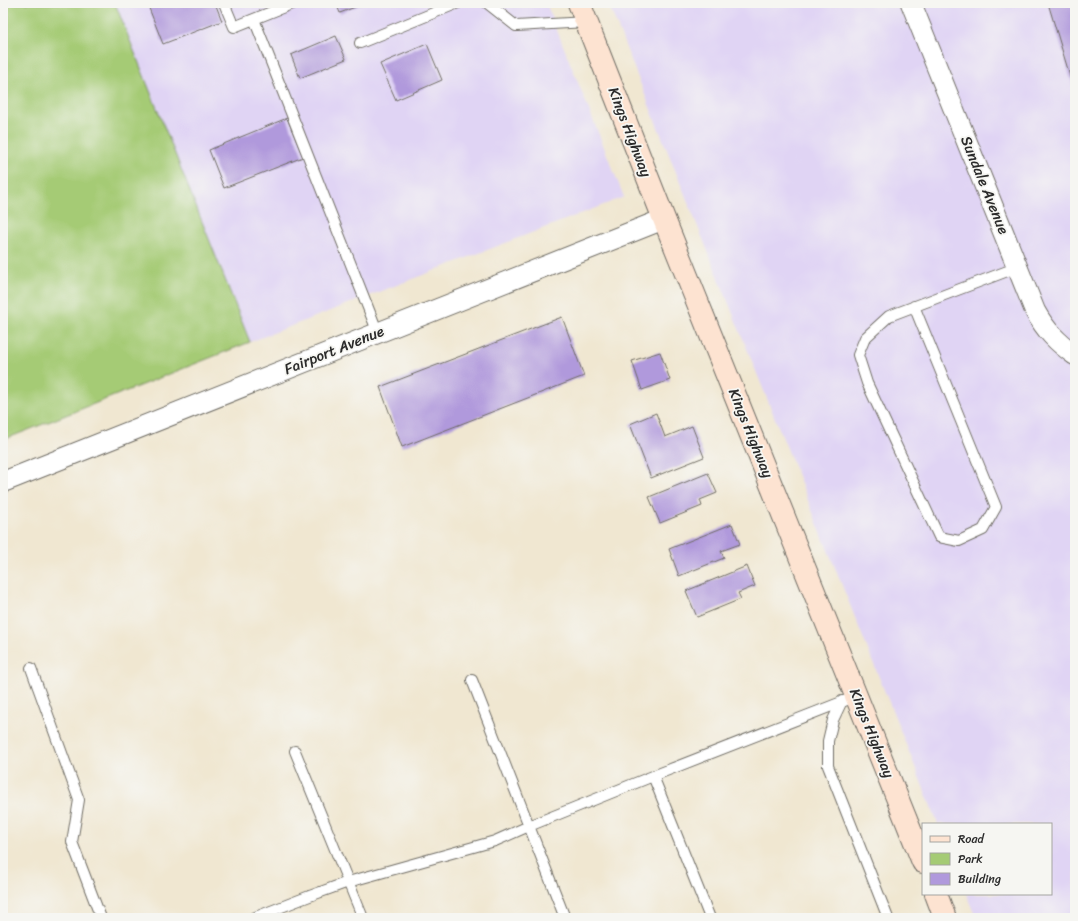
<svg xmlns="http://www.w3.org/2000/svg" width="1078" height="921" font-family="Sriracha,sans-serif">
  <rect width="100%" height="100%" fill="#f6f6f2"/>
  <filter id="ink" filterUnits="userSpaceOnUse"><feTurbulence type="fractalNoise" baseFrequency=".025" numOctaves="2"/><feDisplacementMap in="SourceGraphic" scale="8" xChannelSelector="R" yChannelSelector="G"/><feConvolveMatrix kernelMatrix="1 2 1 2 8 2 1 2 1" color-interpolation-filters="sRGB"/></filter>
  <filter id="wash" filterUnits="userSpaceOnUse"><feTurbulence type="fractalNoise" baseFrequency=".012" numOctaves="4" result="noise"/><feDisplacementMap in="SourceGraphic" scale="16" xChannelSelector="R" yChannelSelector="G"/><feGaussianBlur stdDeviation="0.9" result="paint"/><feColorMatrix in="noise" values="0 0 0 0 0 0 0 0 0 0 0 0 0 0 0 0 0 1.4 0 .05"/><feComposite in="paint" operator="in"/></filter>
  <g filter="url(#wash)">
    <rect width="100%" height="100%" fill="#f0e7d1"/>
    <path fill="#e0d4f4" d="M115,3H546L624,197L250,342Z
      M608,3H1075V918H976L966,894H1051V824H938Z"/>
    <path fill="#a5cb75" stroke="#687b50" d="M3,3H115L250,342L3,440Z"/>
    <g id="blocks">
      <path fill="#b099dc" d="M147,3H215L222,21L163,44Z
        M336,3H365L340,13Z
        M1048,3H1075V93Z
        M336,36L346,59L300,78L291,55Z
        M427,44L442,80L396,100L380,64Z
        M287,118L303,157L224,188L209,150Z
        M562,317L584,376L402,447L380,387Z
        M660,352L670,380L642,390L632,361Z
        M656,413L665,437L692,426L704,457L651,478L630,424Z
        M708,473L717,493L700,500L702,506L660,523L649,497Z
        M732,524L740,544L721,551L724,558L679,576L669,549Z
        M747,566L755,586L738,593L741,599L697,617L686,591Z"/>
    </g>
  </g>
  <g filter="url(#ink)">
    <use href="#blocks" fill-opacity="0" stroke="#706d65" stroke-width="1"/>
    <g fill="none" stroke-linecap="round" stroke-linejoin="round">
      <g stroke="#706d65" stroke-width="12">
        <path id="lane" d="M224,3L234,27L294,3
          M487,3L516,26L587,22
          M254,19L378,333
          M360,43L458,3
          M914,306L996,507L983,530L959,541L939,537L867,383L858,355L865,338L889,316L1018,267
          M31,668L79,800L72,842L101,918
          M472,680L565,918
          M842,701L833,720L828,741V766L888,918
          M295,751L363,918
          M653,776L710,918
          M253,918L307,897L348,882L495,841L529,826L653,776L857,696"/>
      </g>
      <g stroke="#706d65" stroke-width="22">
        <path id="street" d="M911,3L1035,311C1046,331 1057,342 1075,355
          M3,482L664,219"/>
      </g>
      <g stroke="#706d65" stroke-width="24">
        <path id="secondary" d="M579,3L664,219L923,862
          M936,894L945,918"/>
      </g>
      <use href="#lane" stroke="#fff" stroke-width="10"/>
      <use href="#street" stroke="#fff" stroke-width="20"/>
      <use href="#secondary" stroke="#fde3d1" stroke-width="22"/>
    </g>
  </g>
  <g text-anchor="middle" stroke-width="3.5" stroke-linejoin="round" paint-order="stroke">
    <g font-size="15" fill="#2b2b2b" stroke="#f6f6f2">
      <text transform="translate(630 132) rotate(69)" y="5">Kings Highway</text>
      <text transform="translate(985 185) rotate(68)" y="5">Sundale Avenue</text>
      <text transform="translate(334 350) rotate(-22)" y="5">Fairport Avenue</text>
      <text transform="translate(751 433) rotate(68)" y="5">Kings Highway</text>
      <text transform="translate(872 733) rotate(68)" y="5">Kings Highway</text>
    </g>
  </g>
  <rect width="1078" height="921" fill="none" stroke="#f6f6f2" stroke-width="16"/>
  <rect x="922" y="823" width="130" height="72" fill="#f6f6f2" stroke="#a5a5a2"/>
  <rect x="930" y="836" width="20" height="6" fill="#fde3d1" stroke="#a5a5a2"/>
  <text x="958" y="843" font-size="12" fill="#2b2b2b">Road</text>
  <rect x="930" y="853" width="20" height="12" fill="#a5cb75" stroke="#a5a5a2"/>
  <text x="958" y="863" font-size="12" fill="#2b2b2b">Park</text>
  <rect x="930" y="873" width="20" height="12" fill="#b099dc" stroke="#a5a5a2"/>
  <text x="958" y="883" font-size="12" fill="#2b2b2b">Building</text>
</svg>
